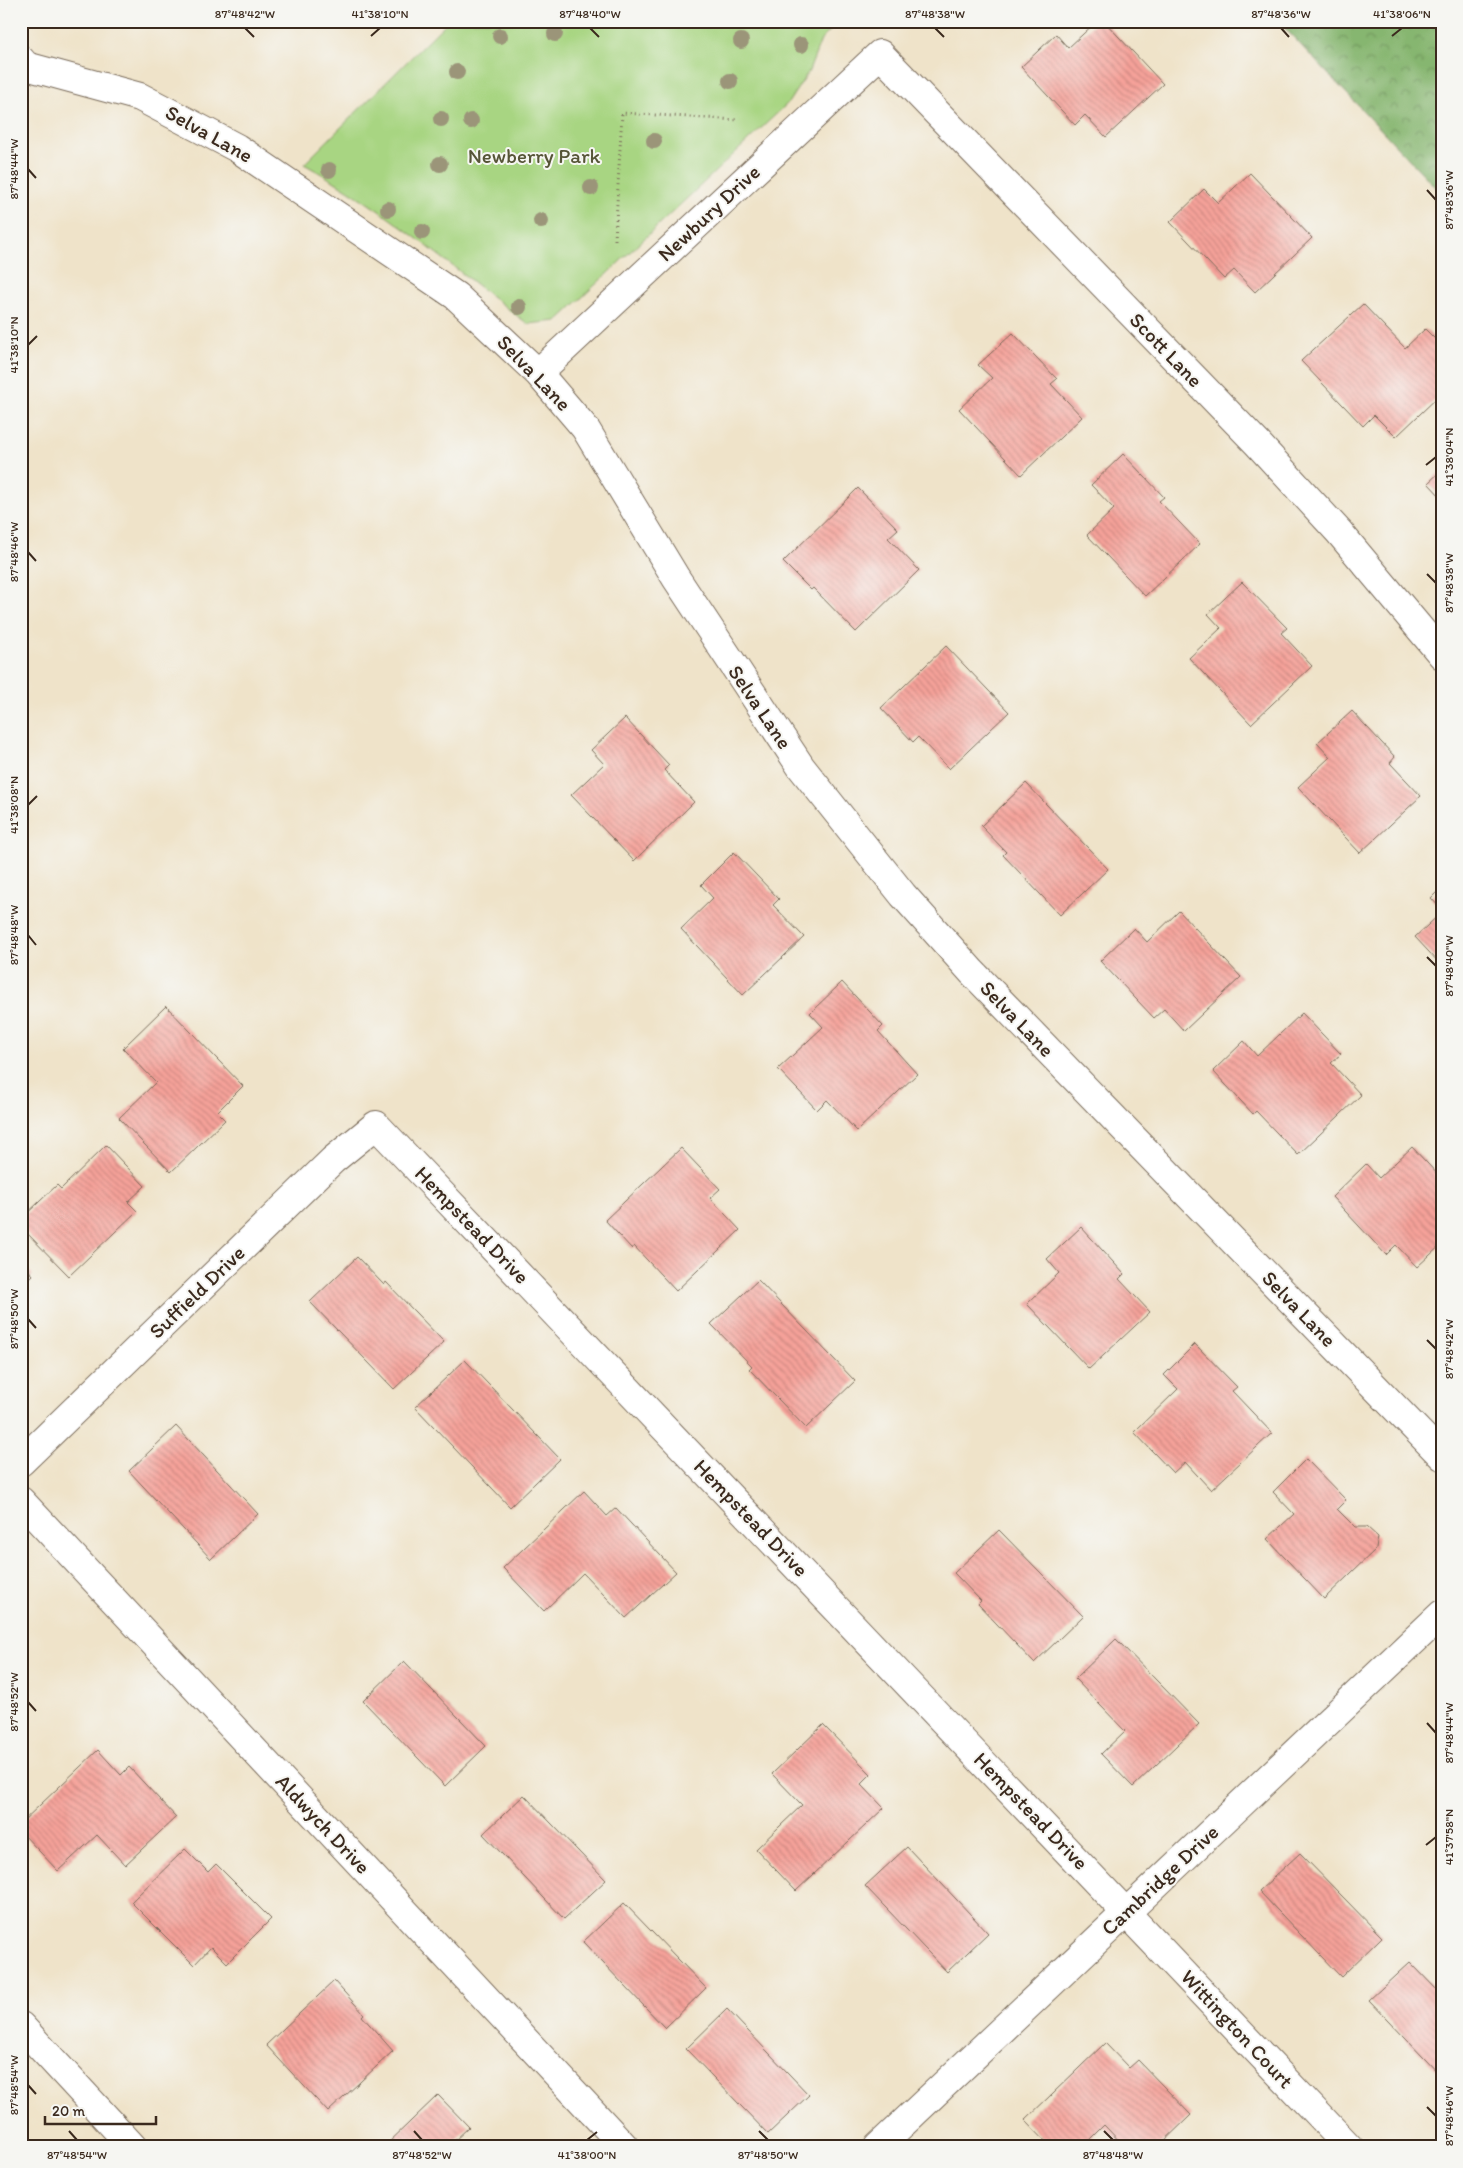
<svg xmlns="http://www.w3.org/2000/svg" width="1463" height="2168" font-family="Itim,sans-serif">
  <defs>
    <pattern id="forest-crowns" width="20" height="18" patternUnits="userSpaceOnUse" patternTransform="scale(1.25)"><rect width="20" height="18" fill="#86b670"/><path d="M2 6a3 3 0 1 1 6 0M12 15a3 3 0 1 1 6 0" fill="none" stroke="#6f945b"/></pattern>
    <pattern id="building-back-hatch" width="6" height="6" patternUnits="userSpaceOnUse" patternTransform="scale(1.25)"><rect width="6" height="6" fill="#f6a29a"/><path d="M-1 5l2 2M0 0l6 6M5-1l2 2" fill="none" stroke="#c8847d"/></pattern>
  </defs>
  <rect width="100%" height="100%" fill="#f6f6f2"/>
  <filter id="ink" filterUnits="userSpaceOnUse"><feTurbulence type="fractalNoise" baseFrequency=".02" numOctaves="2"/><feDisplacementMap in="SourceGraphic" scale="10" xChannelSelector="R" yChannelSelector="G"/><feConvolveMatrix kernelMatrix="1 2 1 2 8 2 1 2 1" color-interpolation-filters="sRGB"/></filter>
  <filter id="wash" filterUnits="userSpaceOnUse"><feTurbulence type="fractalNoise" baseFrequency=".0096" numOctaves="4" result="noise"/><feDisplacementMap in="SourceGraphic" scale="20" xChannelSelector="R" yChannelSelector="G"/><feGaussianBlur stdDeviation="1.12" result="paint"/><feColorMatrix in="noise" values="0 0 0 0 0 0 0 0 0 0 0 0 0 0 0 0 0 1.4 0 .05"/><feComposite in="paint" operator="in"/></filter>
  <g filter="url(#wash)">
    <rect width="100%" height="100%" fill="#efe3c9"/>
    <path fill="#a8d582" stroke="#728050" d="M448,21H839L821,40L809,71L788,103L557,321L528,324C454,269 385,208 304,164Z"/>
    <path fill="url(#forest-crowns)" stroke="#607047" d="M1278,21H1442V194Z"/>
    <g id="blocks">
      <path fill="url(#building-back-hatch)" d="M1097,21H1104L1163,84L1106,137L1085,115L1075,125L1021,67L1056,34L1068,48Z
        M1250,173L1312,238L1255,292L1234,270L1224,279L1170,222L1204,189L1218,203Z
        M1363,304L1405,348L1425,329L1442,346V393L1396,437L1374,415L1363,426L1301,361Z
        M1013,333L1057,379L1051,384L1082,417L1021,475L959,409L992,378L978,365Z
        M1123,454L1164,497L1159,501L1200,544L1145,596L1087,535L1114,509L1091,485Z
        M1442,470V498L1428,483Z
        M858,488L898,529L888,538L919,570L856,632L813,588L811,590L783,562Z
        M1242,582L1287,628L1281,633L1312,666L1251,724L1189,658L1221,628L1208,614Z
        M946,646L1009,712L949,769L918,737L913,742L881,708Z
        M1352,711L1395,757L1390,763L1421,796L1360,853L1298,787L1330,757L1317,743Z
        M625,718L669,765L664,770L694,802L634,861L571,795L604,764L591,750Z
        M1026,783L1108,869L1060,915L1003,855L1006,852L981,826Z
        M734,852L779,899L773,905L804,937L743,995L681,929L713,898L701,885Z
        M1442,887V910L1431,898Z
        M1179,911L1241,977L1184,1031L1164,1009L1154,1018L1100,961L1134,928L1147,942Z
        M1442,912V966L1415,937Z
        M842,982L883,1026L878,1031L917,1074L857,1131L827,1100L817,1110L778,1069L823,1027L810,1013Z
        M166,1006L243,1086L217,1112L225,1120L171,1172L119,1118L156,1082L123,1048Z
        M1302,1013L1341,1054L1331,1063L1361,1095L1298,1155L1256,1111L1253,1114L1213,1071L1244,1041L1257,1056Z
        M106,1145L145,1186L128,1202L137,1211L69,1276L21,1227V1219L57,1185L61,1189Z
        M1412,1147L1442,1179V1244L1417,1267L1396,1245L1386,1255L1332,1197L1366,1164L1379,1178Z
        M681,1148L720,1189L710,1198L740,1230L676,1291L634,1246L632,1249L605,1220Z
        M1081,1227L1124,1274L1119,1279L1150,1312L1089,1369L1027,1304L1059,1273L1047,1259Z
        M357,1257L384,1285L386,1282L444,1342L394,1389L310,1302Z
        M21,1262L33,1275L21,1286Z
        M758,1280L855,1381L806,1428L749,1369L752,1366L711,1324Z
        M1195,1344L1237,1387L1232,1391L1272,1433L1211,1490L1185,1462L1173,1473L1134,1432L1178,1389L1164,1375Z
        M465,1360L560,1459L510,1507L415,1407Z
        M176,1426L258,1514L211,1559L129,1471Z
        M1306,1459L1346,1500L1337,1509L1355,1527H1367L1378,1537L1376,1549L1324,1599L1267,1539L1294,1514L1273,1492Z
        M584,1491L607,1516L616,1508L676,1572L626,1618L583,1573L544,1611L503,1568Z
        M999,1530L1083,1616L1034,1663L978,1604L981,1601L954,1573Z
        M1116,1639L1199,1724L1133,1787L1101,1754L1125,1731L1075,1679Z
        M404,1661L486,1746L445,1786L363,1701Z
        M823,1725L871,1774L861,1784L884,1808L796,1891L756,1849L802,1805L772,1774Z
        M98,1750L121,1775L129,1767L176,1817L125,1865L97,1835L58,1871L21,1832V1823Z
        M524,1795L606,1880L564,1919L483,1834Z
        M907,1847L988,1933L947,1972L865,1886Z
        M185,1849L208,1872L216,1864L271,1919L227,1963L211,1947L194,1965L131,1902Z
        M1300,1853L1382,1937L1341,1977L1259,1891Z
        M624,1903L706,1988L665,2028L583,1942Z
        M1410,1962L1442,1995V2077L1369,2000Z
        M334,1981L364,2014L362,2016L393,2051L328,2112L266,2045Z
        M727,2009L809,2095L768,2134L686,2049Z
        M1105,2043L1129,2068L1138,2060L1191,2115L1158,2147H1125L1104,2125L1082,2147H1051L1025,2120Z
        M438,2095L469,2127L453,2142L458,2147H384Z"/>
    </g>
  </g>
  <g filter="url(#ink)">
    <use href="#blocks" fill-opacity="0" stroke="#7a6b5a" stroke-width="1"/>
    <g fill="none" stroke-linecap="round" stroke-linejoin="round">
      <g stroke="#7a6b5a" stroke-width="30">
        <path id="minor" d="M21,60L26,66L140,97L237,148L456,296L538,373L585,428L676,578L801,767L903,895L972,972L1442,1456
          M538,373L880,54L1257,443L1339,532L1442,655
          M21,1462L333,1160L376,1125L1349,2147
          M21,1501L625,2147
          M21,2026L133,2147
          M878,2147L1442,1614"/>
      </g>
      <path stroke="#7a6b5a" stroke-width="3" stroke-dasharray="1 4" stroke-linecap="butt" d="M615,240L622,113L739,120"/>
      <use href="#minor" stroke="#fff" stroke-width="28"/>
    </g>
    <g fill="#9b9579">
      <circle cx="555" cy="34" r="8"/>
      <circle cx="500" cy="36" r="8"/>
      <circle cx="741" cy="41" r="8"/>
      <circle cx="801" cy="45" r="8"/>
      <circle cx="457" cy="72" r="8"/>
      <circle cx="730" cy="81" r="8"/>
      <circle cx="441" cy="119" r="8"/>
      <circle cx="471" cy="121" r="8"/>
      <circle cx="654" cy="141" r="8"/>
      <circle cx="440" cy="164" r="8"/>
      <circle cx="329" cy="170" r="8"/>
      <circle cx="591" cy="188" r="8"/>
      <circle cx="388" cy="209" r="8"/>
      <circle cx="541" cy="221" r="8"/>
      <circle cx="422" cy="232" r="8"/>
      <circle cx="519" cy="307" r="8"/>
    </g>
  </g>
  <path fill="none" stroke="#3b2a1e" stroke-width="2" d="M245,28L254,37M590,28L599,37M935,28L944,37M1281,28L1289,37M371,36L380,28M1392,36L1402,28M28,169L36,178M1427,190L1436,200M28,345L37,336M1426,465L1436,457M28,552L36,561M1427,574L1436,583M28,805L37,796M28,935L36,945M1427,957L1436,966M28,1319L36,1328M1427,1340L1436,1349M28,1702L36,1711M1427,1723L1436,1733M1426,1845L1436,1837M28,2085L36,2094M1427,2107L1436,2116M69,2131L77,2140M414,2131L422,2140M759,2131L768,2140M1104,2131L1113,2140M587,2140L597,2132"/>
  <g text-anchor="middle" stroke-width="4" stroke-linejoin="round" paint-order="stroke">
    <g font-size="21" fill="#3b2a1e" stroke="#f6f6f2">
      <text transform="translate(209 134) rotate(29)" y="7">Selva Lane</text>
      <text transform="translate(709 213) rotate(-43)" y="7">Newbury Drive</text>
      <text transform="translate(1166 350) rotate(46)" y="7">Scott Lane</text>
      <text transform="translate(534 373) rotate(46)" y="7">Selva Lane</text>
      <text transform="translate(760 707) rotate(56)" y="7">Selva Lane</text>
      <text transform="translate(1017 1019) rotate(46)" y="7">Selva Lane</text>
      <text transform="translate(472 1225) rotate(46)" y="7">Hempstead Drive</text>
      <text transform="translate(197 1292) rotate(-44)" y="7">Suffield Drive</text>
      <text transform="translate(1299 1309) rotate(46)" y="7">Selva Lane</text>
      <text transform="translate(751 1518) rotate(46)" y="7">Hempstead Drive</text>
      <text transform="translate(1031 1811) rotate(46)" y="7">Hempstead Drive</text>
      <text transform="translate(323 1824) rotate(47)" y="7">Aldwych Drive</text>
      <text transform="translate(1160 1880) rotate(-43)" y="7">Cambridge Drive</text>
      <text transform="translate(1237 2029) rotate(47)" y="7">Wittington Court</text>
    </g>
    <g font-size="21" fill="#565537" stroke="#f6f6f2">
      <text x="534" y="163">Newberry Park</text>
    </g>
  </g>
  <rect width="1463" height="2168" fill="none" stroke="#f6f6f2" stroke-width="55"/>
  <path d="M45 2116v8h111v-8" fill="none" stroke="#3b2a1e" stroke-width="2.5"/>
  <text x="52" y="2116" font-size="15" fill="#3b2a1e" stroke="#f6f6f2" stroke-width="4" paint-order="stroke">20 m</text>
  <rect x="28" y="28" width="1408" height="2112" fill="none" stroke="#3b2a1e" stroke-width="2"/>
  <g font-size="12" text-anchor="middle" fill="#3b2a1e">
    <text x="245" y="18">87°48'42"W</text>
    <text x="380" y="18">41°38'10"N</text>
    <text x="590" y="18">87°48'40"W</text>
    <text x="935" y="18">87°48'38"W</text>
    <text x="1281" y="18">87°48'36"W</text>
    <text x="1402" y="18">41°38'06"N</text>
    <text transform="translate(14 169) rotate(-90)" y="4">87°48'44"W</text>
    <text transform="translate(1449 200) rotate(-90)" y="4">87°48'36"W</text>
    <text transform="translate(14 345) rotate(-90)" y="4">41°38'10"N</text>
    <text transform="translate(1449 457) rotate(-90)" y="4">41°38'04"N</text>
    <text transform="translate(14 552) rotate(-90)" y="4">87°48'46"W</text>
    <text transform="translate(1449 583) rotate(-90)" y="4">87°48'38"W</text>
    <text transform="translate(14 805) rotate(-90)" y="4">41°38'08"N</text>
    <text transform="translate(14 935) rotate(-90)" y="4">87°48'48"W</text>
    <text transform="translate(1449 966) rotate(-90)" y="4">87°48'40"W</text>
    <text transform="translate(14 1319) rotate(-90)" y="4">87°48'50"W</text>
    <text transform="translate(1449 1349) rotate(-90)" y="4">87°48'42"W</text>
    <text transform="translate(14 1702) rotate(-90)" y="4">87°48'52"W</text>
    <text transform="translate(1449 1733) rotate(-90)" y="4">87°48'44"W</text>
    <text transform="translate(1449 1837) rotate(-90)" y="4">41°37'58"N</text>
    <text transform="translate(14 2085) rotate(-90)" y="4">87°48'54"W</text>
    <text transform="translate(1449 2116) rotate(-90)" y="4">87°48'46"W</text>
    <text x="77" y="2159">87°48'54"W</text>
    <text x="422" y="2159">87°48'52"W</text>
    <text x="587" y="2159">41°38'00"N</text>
    <text x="768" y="2159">87°48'50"W</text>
    <text x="1113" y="2159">87°48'48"W</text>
  </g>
</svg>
